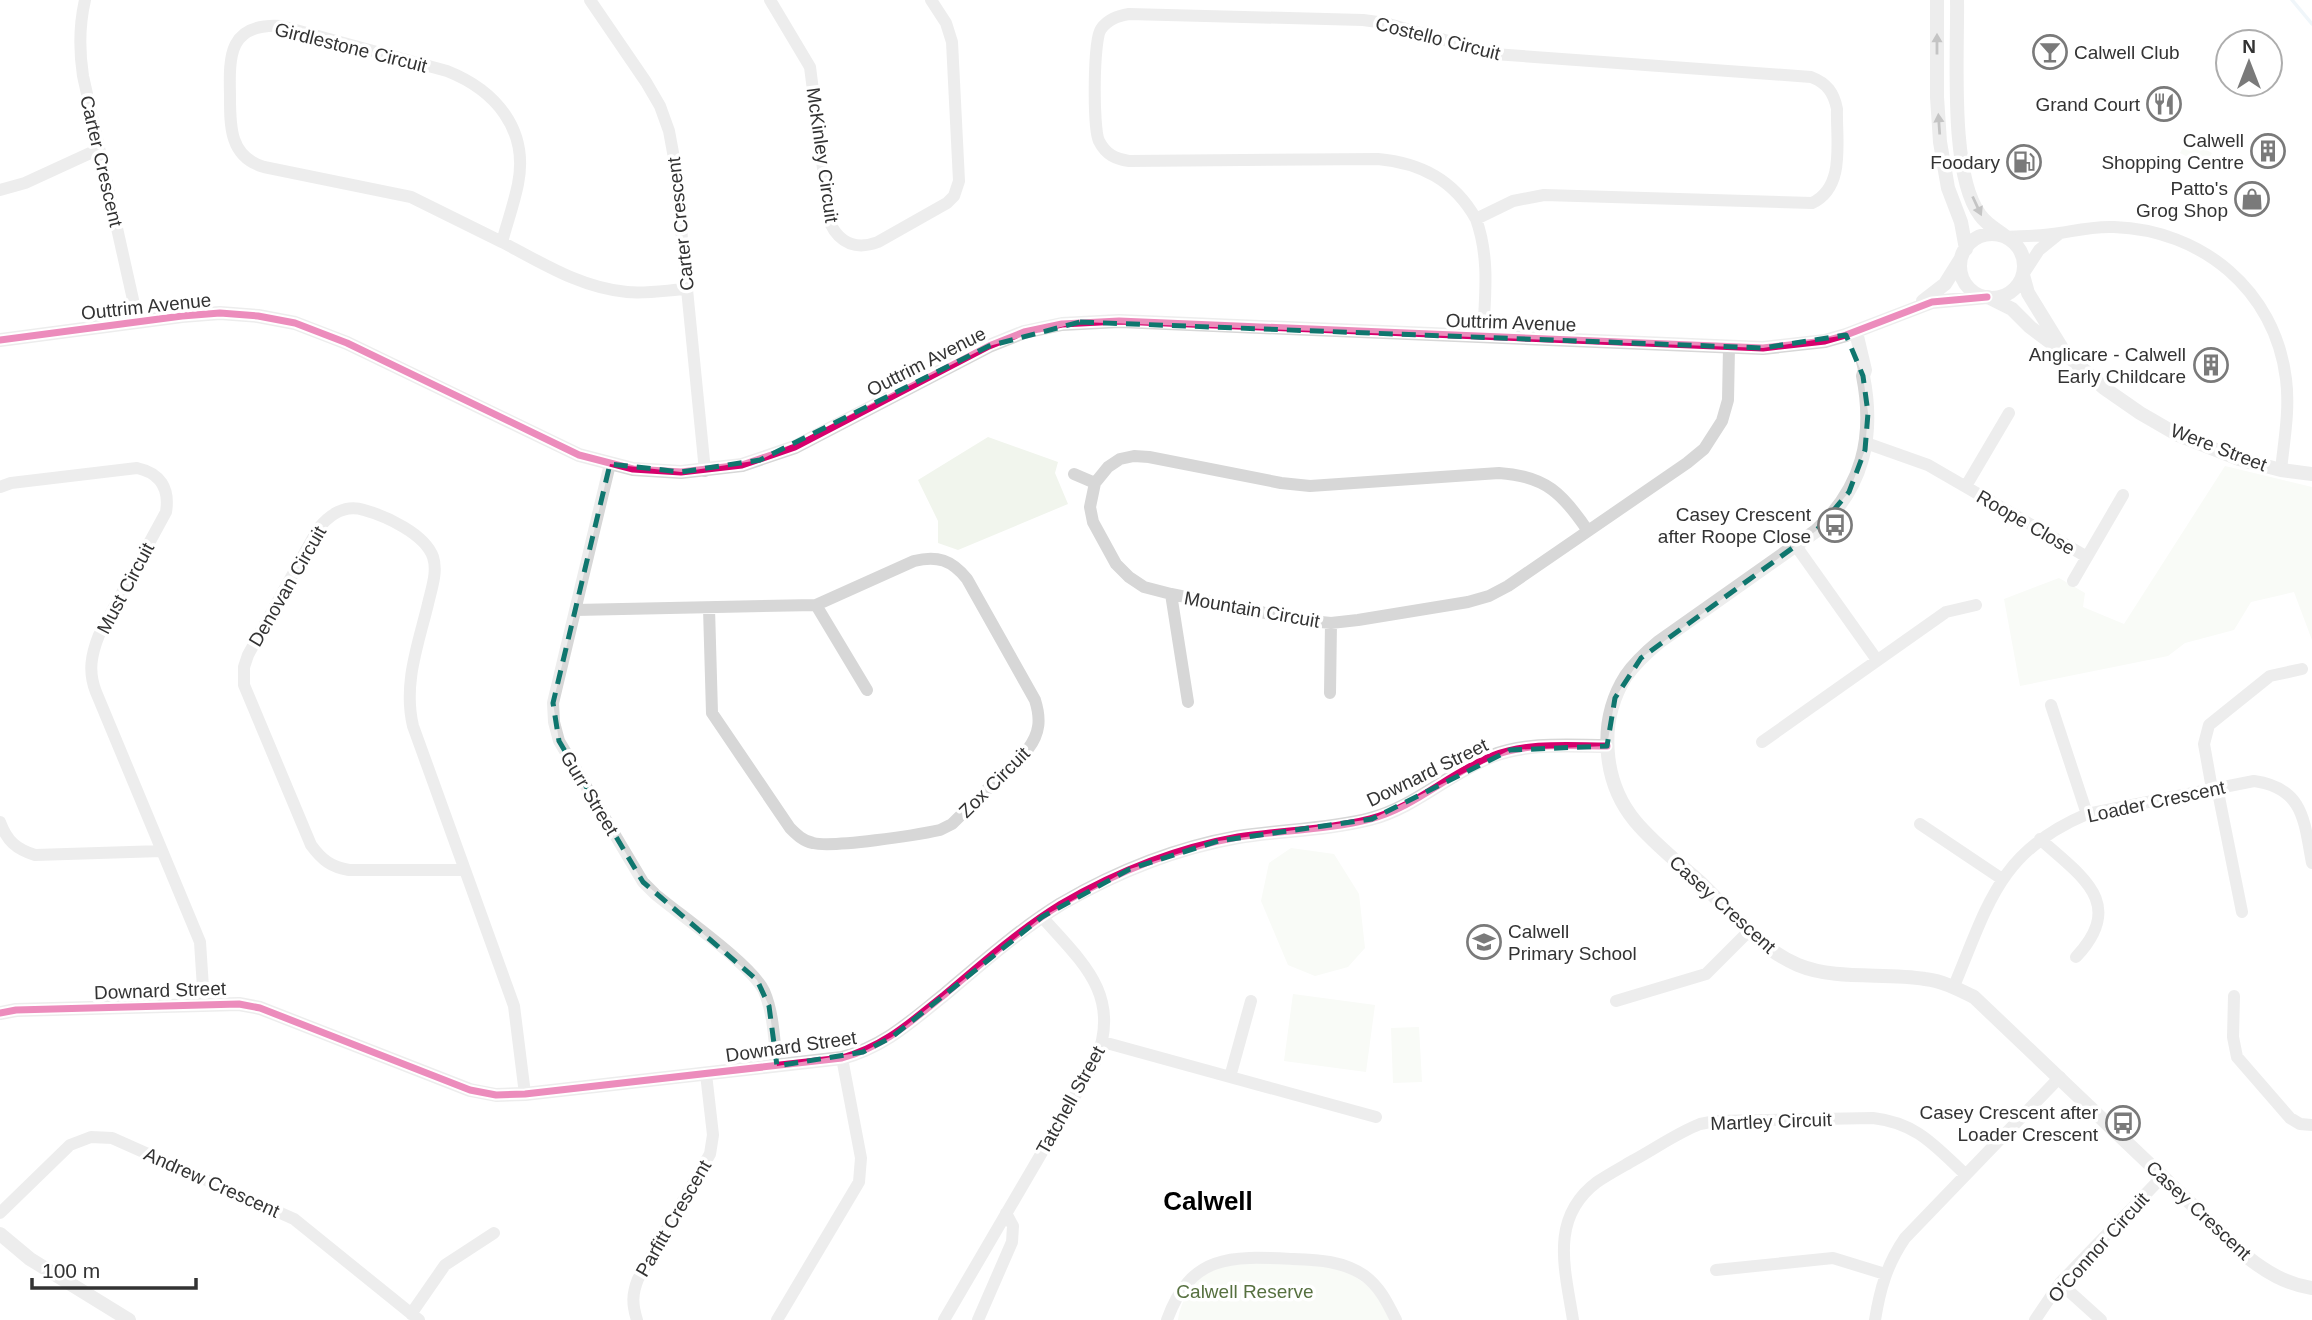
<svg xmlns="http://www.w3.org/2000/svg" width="2312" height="1320" font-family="Helvetica,sans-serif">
  <rect width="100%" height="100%" fill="#fff"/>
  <path fill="#f1f5ed" d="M2187,140L2212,153L2205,166L2180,153Z
    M988,437L1058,462L1055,473L1068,504L958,550L938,543V521L918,480Z
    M2225,466L2312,487V640L2294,592L2251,602L2234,630L2185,643L2168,656L2020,686L2004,599L2059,578L2085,593L2083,607L2124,624Z
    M1291,848L1334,854L1359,894L1365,948L1348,967L1315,976L1288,965L1261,901L1269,863Z
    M1293,994L1375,1005L1366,1072L1284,1061Z
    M1419,1027L1422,1082L1393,1083L1391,1028Z
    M1247,1261L1338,1266L1375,1290L1390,1320H1178C1181,1298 1197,1273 1220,1266C1228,1263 1238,1262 1247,1261Z"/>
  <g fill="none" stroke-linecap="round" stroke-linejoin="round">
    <path stroke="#ddebf3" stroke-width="3.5" d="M2292,0L2312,24"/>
    <path stroke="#d7d7d7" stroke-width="12" d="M85,0C79,26 79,50 83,76L138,322
      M590,0L646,82L660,106L669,131L674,158L705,471
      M770,0L810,67L830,223C840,244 857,250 878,242L947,203L954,196L959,181L952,42L946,23L931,0
      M0,190L25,183L99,149
      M1476,219C1454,180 1421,163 1378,159L1129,161C1116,159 1106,155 1099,141C1093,129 1093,40 1101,29C1108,19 1118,16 1129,14L1363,20L1385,23L1494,54L1811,77C1827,83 1834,93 1837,109C1836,141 1846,187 1812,203L1544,195L1513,201L1476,219C1490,258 1485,296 1483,336
      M2007,237C2024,236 2043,236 2060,233C2078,230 2095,226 2114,227C2202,230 2275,290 2286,379C2290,410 2284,440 2281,470
      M502,242L411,197L264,167C229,157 230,125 230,95C229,55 229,23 281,26L447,71C495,90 529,129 518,184C514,204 507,223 502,242C542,263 581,288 627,292C647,294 668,290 687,289
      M2024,273L2039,250L2060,233
      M1866,443L1928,465L2087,557
      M610,464L553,703L554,722L559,741L643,882L655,894C680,915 752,965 764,991C774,1014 774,1041 777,1066
      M1074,474L1095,483
      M1966,486L2009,413
      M0,487L11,483L137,468C160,473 170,488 166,512L99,635C91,655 88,672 96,692L200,942L204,1003
      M1588,531C1563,494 1546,476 1499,473L1310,486L1281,483L1149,457L1134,456L1120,459L1108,467L1095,483L1090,507L1093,522L1116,564L1129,577L1144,587L1171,594L1300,620L1331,623L1358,620L1468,602L1489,596L1508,586L1687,463L1704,449L1722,421L1728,400L1729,347
      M1796,546L1877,660
      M2073,581L2123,495
      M1171,594L1188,702
      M816,605L867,690
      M575,610L816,605L914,561C937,555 952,560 967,579L1035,700C1041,719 1040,733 1028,749L952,824L940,830C917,835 833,848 813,843C803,841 797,835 790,828L712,713L709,608
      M1330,693L1331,623
      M2051,705L2087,814
      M1762,742L1946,612L1976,605
      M2217,787L2242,912
      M2212,789L2204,744L2209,725L2270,676L2302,669
      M0,822C7,841 16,849 35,855L162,851
      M1920,824L2002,879
      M2040,839C2081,876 2127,903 2076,957
      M465,870L413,726C403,684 418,645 428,604C431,590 438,572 433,557C425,534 386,516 364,510C345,504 329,515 318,529L248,655L244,667V685L311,845C322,860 331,867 349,870H465L514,1006L525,1094
      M1954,986C1988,905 1999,851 2087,814L2254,781C2304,788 2304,821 2312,863
      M2234,996L2233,1037L2237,1057L2290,1118L2300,1124L2312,1125
      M1616,1001L1706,974L1749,931
      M1103,1042L1376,1117
      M1230,1077L1251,1001
      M0,1213L70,1145L91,1137L112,1138L294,1219L419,1320
      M1716,1270L1833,1258L1885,1274
      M2060,1283L2101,1320
      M411,1314L445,1265L494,1233
      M637,1320C632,1304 632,1294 638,1279L710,1154L713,1135L706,1074
      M777,1320L859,1182L861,1158L842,1058
      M944,1320L1096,1060C1122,995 1082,962 1042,917
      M978,1320L1012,1242L1013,1226L1006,1213
      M1167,1320C1191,1253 1232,1256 1293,1259C1320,1260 1343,1261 1365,1276C1380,1287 1388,1304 1396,1320
      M1573,1320C1565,1269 1549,1218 1597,1182C1609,1174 1622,1167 1634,1160C1656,1148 1677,1133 1700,1124L1716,1121L1873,1118C1917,1123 1935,1146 1966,1175
      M1875,1320C1880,1289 1887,1264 1905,1238L2060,1077
      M2035,1320L2060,1283L2163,1176"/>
    <path stroke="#d7d7d7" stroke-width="14" d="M1937,0V97L1940,142L1948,188L1961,222L1966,249
      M1957,0C1958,52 1949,174 1980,215C1986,224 1997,230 2005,236
      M1960 266a32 32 0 1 1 64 0a32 32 0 1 1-64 0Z
      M2023,275L2028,293L2063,350
      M1988,297L2012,309L2030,327L2066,354L2104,388L2140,413L2178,435L2239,459L2281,470L2312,474
      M1923,301L1945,284L1960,260
      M1856,332L1865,370L1863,376C1875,437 1863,488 1816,531L1659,642C1647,652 1635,663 1626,676C1598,720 1602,781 1635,821C1654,844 1679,863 1701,883C1731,912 1758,948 1798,965C1837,981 1884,972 1925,979C1943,981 1958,989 1974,997L2246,1256C2266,1272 2286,1284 2312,1288
      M0,340L182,316L220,313L258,316L295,323L347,343L579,455L633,469L681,472L742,465L795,447L989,346L1024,332L1062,324L1119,321L1763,348L1825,341L1846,335L1932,302L1987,297
      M0,1013L16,1010L239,1004L260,1008L470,1090L496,1095L525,1094L842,1058C885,1046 910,1022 944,995C982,963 1019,930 1061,904C1116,872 1176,848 1238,837C1282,830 1327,830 1370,819C1414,808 1449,773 1492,756C1528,742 1569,746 1607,746
      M0,1234L30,1259L129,1320"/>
    <g stroke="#fff" stroke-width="11">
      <path id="cycleway" d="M0,340L182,316L220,313L258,316L295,323L347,343L579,455L633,469L681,472L742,465L795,447L989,346L1024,332L1062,324L1119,321L1763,348L1825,341L1846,335L1932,302L1987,297
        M0,1013L16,1010L239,1004L260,1008L470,1090L496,1095L525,1094L842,1058C885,1046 910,1022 944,995C982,963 1019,930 1061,904C1116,872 1176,848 1238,837C1282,830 1327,830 1370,819C1414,808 1449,773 1492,756C1528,742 1569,746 1607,746"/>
    </g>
    <use href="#cycleway" stroke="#d6006c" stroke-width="7"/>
  </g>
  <defs><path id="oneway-solid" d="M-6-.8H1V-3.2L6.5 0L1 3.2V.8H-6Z" transform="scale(1.75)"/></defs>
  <g fill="#7d7d7d">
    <use href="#oneway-solid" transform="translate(1937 44) rotate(-90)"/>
    <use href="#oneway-solid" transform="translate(1939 124) rotate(-94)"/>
    <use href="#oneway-solid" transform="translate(1977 206) rotate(65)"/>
  </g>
  <path d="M0 0H2312V1320H0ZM1080,322L1763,348L1846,335L1863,376L1868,413L1865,450L1849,492L1816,531L1641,658L1615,698L1607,746L1510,750L1372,819L1218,841L1130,869L1042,917L892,1037L863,1052L777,1066L769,1006L757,980L643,882L559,741L553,703L610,464L681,472L760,460L989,346Z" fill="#fff" fill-opacity=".55" fill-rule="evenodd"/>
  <path fill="none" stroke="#0f766e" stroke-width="5" stroke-dasharray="14 9" stroke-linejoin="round" d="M1080,322L1763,348L1846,335L1863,376L1868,413L1865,450L1849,492L1816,531L1641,658L1615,698L1607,746L1510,750L1372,819L1218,841L1130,869L1042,917L892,1037L863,1052L777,1066L769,1006L757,980L643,882L559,741L553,703L610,464L681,472L760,460L989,346Z"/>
  <defs>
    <g id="bar-ring" transform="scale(1.75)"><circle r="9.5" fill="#fff" stroke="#7a7a7a" stroke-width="1.5"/><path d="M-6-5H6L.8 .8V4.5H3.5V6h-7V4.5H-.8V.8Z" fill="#7a7a7a"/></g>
    <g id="restaurant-ring" transform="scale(1.75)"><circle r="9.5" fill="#fff" stroke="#7a7a7a" stroke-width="1.5"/><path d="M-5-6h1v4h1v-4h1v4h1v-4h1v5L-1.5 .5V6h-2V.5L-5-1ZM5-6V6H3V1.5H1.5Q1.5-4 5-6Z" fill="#7a7a7a"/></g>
    <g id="building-ring" transform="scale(1.75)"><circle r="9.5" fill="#fff" stroke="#7a7a7a" stroke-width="1.5"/><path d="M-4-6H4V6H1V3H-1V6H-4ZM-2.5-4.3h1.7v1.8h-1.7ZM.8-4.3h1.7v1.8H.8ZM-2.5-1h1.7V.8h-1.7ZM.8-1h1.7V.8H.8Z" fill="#7a7a7a"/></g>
    <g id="fuel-ring" transform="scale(1.75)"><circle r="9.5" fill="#fff" stroke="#7a7a7a" stroke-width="1.5"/><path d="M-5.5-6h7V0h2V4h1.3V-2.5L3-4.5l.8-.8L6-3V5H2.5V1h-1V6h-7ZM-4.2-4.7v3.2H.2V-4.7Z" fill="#7a7a7a"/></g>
    <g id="shop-ring" transform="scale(1.75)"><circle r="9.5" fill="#fff" stroke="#7a7a7a" stroke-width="1.5"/><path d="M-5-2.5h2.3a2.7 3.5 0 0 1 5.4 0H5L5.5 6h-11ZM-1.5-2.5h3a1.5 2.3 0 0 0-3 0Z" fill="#7a7a7a"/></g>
    <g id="bus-ring" transform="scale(1.75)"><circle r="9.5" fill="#fff" stroke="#7a7a7a" stroke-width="1.5"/><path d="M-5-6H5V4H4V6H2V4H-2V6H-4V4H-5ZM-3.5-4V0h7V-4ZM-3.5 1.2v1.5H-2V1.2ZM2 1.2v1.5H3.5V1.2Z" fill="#7a7a7a"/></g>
    <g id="school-ring" transform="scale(1.75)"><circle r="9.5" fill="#fff" stroke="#7a7a7a" stroke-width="1.5"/><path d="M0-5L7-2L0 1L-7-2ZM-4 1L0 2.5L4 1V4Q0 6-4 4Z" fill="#7a7a7a"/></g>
  </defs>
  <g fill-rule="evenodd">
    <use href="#bar-ring" x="2050" y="52"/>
    <use href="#restaurant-ring" x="2164" y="104"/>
    <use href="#building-ring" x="2268" y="151"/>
    <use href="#fuel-ring" x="2024" y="162"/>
    <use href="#shop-ring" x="2252" y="199"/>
    <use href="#building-ring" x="2211" y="365"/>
    <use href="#bus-ring" x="1835" y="525"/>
    <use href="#school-ring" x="1484" y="942"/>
    <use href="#bus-ring" x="2123" y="1123"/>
  </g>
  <g text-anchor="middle" stroke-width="7" stroke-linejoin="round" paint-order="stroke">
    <g font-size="19" fill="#333" stroke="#fff">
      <text transform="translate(1438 38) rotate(14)" y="7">Costello Circuit</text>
      <text transform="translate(351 47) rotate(14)" y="7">Girdlestone Circuit</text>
      <text transform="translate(823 155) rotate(82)" y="7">McKinley Circuit</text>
      <text transform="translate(102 161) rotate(77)" y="7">Carter Crescent</text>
      <text transform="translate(680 224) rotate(-96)" y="7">Carter Crescent</text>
      <text transform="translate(146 306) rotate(-6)" y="7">Outtrim Avenue</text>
      <text transform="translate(1511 322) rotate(2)" y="7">Outtrim Avenue</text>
      <text transform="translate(926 361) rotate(-27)" y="7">Outtrim Avenue</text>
      <text transform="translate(2219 447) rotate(21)" y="7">Were Street</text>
      <text transform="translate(2026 522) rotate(30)" y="7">Roope Close</text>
      <text transform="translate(287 586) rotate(-60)" y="7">Denovan Circuit</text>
      <text transform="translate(125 588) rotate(-62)" y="7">Must Circuit</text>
      <text transform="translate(1252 609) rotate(10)" y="7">Mountain Circuit</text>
      <text transform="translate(1427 772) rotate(-26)" y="7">Downard Street</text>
      <text transform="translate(994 782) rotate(-45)" y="7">Zox Circuit</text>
      <text transform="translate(590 793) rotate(59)" y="7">Gurr Street</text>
      <text transform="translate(2156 801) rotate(-12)" y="7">Loader Crescent</text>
      <text transform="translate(1723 904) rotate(42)" y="7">Casey Crescent</text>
      <text transform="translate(160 990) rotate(-2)" y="7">Downard Street</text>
      <text transform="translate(791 1046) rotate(-8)" y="7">Downard Street</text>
      <text transform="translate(1070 1100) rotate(-61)" y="7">Tatchell Street</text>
      <text transform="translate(1771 1121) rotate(-2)" y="7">Martley Circuit</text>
      <text transform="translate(212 1182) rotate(24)" y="7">Andrew Crescent</text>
      <text transform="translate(2199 1210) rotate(43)" y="7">Casey Crescent</text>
      <text transform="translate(673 1218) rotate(-60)" y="7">Parfitt Crescent</text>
      <text transform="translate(2098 1247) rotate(-48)" y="7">O'Connor Circuit</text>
    </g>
    <g font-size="19" fill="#333" stroke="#fff" text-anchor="end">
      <text x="2074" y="59" text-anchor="start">Calwell Club</text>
      <text x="2140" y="111">Grand Court</text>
      <text x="2244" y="147">Calwell<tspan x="2244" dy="22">Shopping Centre</tspan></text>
      <text x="2000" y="169">Foodary</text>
      <text x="2228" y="195">Patto's<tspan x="2228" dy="22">Grog Shop</tspan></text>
      <text x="2186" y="361">Anglicare - Calwell<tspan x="2186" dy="22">Early Childcare</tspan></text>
      <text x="1811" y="521">Casey Crescent<tspan x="1811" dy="22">after Roope Close</tspan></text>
      <text x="1508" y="938" text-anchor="start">Calwell<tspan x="1508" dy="22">Primary School</tspan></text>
      <text x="2098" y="1119">Casey Crescent after<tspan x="2098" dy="22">Loader Crescent</tspan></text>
    </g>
    <g font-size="19" fill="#56703f" stroke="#fff">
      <text x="1245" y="1298">Calwell Reserve</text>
    </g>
    <g font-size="26" font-weight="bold" fill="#000" stroke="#fff">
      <text x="1208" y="1210">Calwell</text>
    </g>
  </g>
  <g transform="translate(2249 63)"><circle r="33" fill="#ffffff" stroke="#adadad" stroke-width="2"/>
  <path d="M0-5L12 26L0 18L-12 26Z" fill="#7a7a7a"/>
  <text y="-10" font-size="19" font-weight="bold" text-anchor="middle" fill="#333333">N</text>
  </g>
  <path d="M32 1278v10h164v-10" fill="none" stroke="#333333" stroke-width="3.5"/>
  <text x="42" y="1278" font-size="21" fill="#333333" stroke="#ffffff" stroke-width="5" paint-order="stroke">100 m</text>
</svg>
